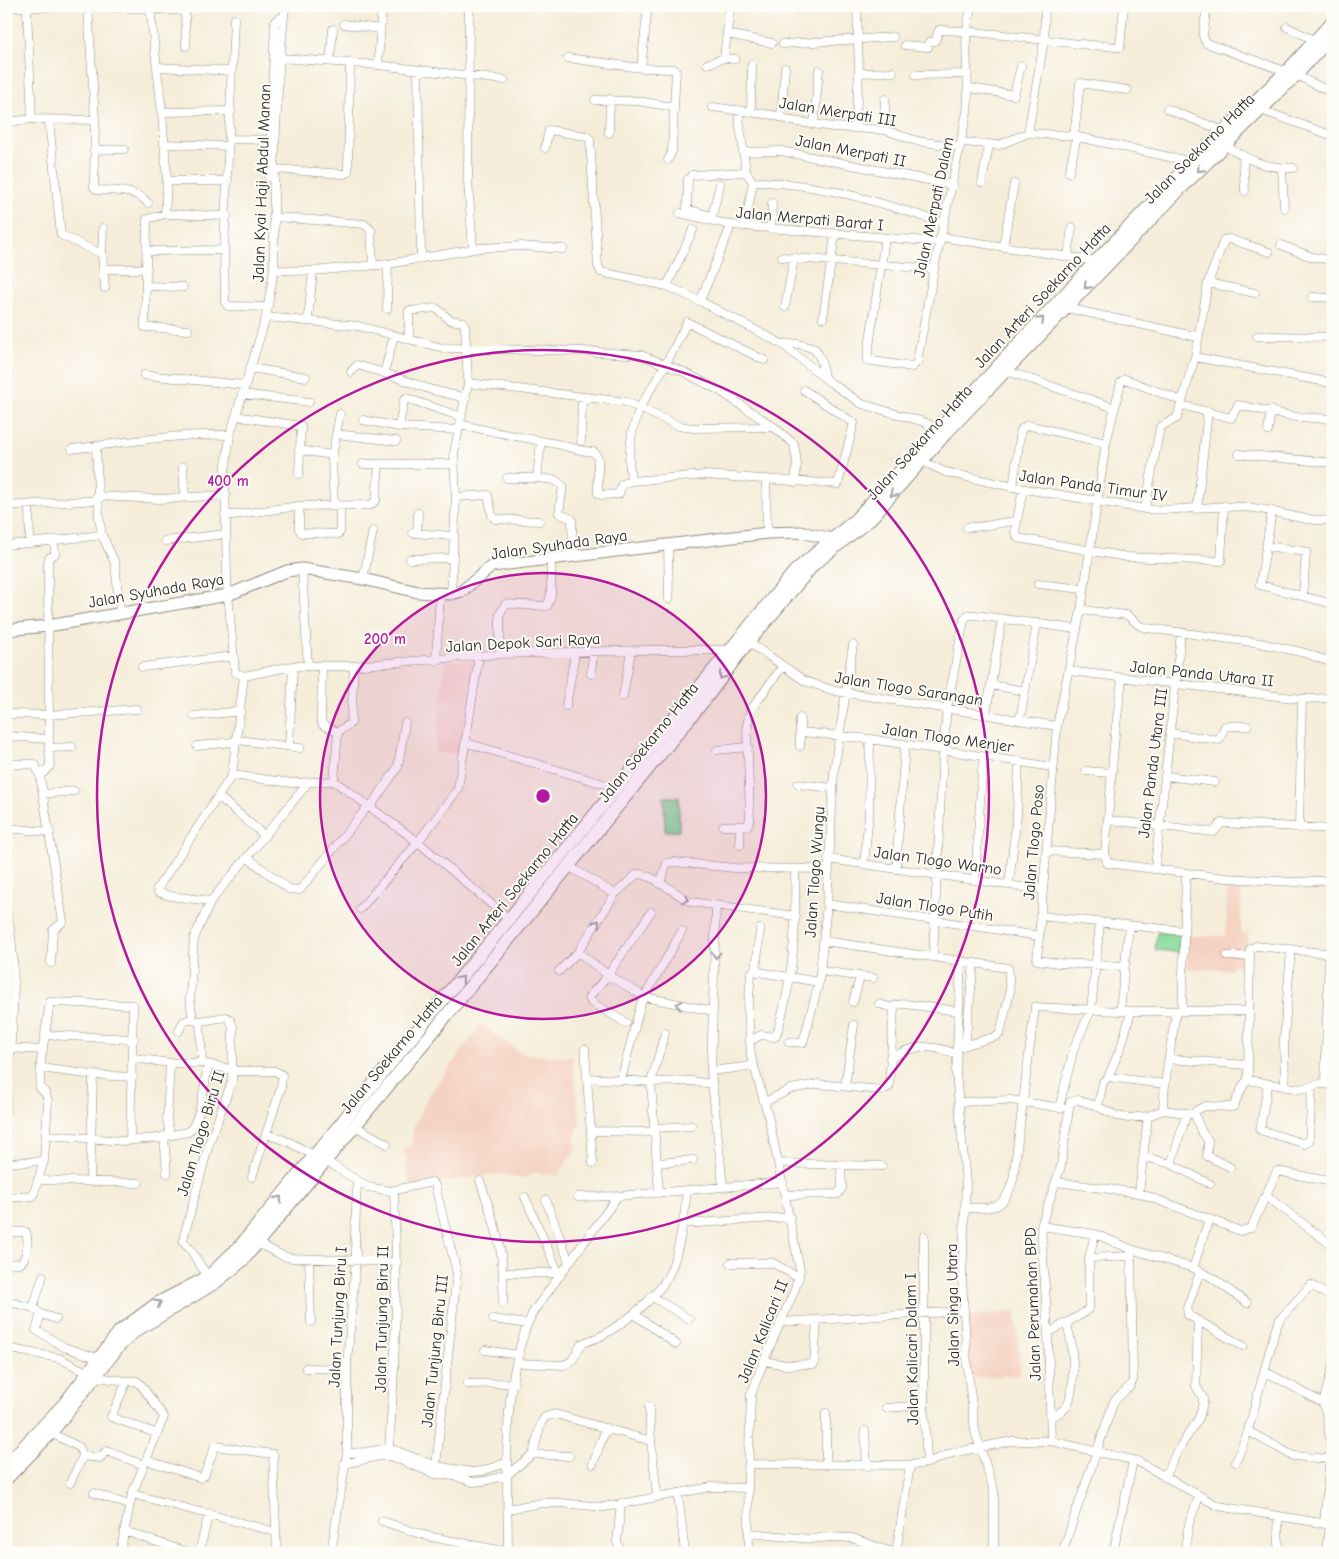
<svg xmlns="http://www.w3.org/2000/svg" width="1339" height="1559" font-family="'Comic Neue',sans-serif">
  <rect width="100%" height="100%" fill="#fdfcf7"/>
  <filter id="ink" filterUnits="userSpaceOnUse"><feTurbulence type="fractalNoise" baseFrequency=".02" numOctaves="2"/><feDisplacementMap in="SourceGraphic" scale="10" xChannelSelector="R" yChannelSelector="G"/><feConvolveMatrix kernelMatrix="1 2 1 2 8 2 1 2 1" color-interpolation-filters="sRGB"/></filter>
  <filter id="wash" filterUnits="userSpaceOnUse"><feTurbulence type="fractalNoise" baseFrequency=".0096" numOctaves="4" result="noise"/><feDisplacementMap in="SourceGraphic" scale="20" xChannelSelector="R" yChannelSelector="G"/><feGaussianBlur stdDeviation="1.12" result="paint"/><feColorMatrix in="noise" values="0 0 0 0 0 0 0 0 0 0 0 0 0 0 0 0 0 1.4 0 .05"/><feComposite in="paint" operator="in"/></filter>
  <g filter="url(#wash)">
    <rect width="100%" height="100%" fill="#f5edd9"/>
    <path fill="#f5d3c2" d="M445,660L474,663L464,755L435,752Z
      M1227,883H1241V933L1248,934V966H1231V970L1187,969V936H1226Z
      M481,1025L523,1054L572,1057L580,1123L575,1135L576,1148L558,1176L535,1172L522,1179L500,1174L410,1186L404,1148L411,1146L414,1126L428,1096Z
      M1016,1312L1020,1375L971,1378L967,1316Z"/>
    <path fill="#88dc9e" stroke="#5a8464" d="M664,797H679V831H665Z
      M1157,932L1181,935L1179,952L1155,950Z"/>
  </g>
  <g filter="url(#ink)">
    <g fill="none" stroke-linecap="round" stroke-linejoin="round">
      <g stroke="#908c82" stroke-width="9">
        <path id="street" d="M88,6L95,120L94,187L97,190C112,190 138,190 148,203
          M285,6L279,69L274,169V270L266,317L230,435L225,471L227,582L235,672L244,676L293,666H350L500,654L645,650H732
          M469,6L468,181L473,249
          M730,6L724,58L735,59
          M1201,6L1206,13L1203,36L1206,43L1296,75L1333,93
          M6,7L150,8L183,11L185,12L186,46
          M150,8L162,112L167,181L165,214
          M27,9L32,119
          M790,9L846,6
          M234,19L224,250L225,302L228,306L268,307
          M344,24L380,29
          M1287,27L1316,41
          M727,34L772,43
          M783,44L893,37
          M905,45L928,47L929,42L935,41L939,30C999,31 1059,45 1120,47L1124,6
          M280,58L378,65L504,80
          M568,58L641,68L674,69L676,71L674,107L637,101L595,100
          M330,61L333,29
          M707,64L724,58
          M378,65L382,6
          M158,67L232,71
          M641,68L648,6
          M418,71L421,257
          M859,73L893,72
          M916,75L968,74
          M970,88L1014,95L1021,66
          M712,107L773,115L792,121L833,127L885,130L917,141L960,147
          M1167,109L1224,131
          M738,110L746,172L753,182L745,226
          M1261,110L1333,136
          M162,112L231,111
          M751,112L752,64
          M781,117L785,68
          M49,121L61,235L102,254
          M6,122L32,119L95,120
          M814,124L819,70
          M855,128L859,73L857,6
          M885,130V99
          M609,133L610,99
          M1028,133L1044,41L1045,6
          M1074,136L1080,83L1127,90
          M229,139L274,140
          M962,142L999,145L1028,133L1074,136L1192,162
          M164,144L228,146
          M1224,145C1249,160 1263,168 1293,168
          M545,148L549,130L586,136L590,139L598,266L601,272L667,286L700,301L782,344L831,383L862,404L924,422L941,430
          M94,150L124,149
          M743,152L781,151L953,185
          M1243,157L1245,191
          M668,160L672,151L674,107
          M1282,168L1284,208
          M274,169L344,174L348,172L350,63
          M1069,172L1077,137
          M692,175L746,172
          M269,177L275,21L284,16
          M688,179L687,209L712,216
          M167,181H228
          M753,182C818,182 882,203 943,223
          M982,183L989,145
          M680,213L731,225L939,242
          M274,217L364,224L371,230L373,265
          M711,220L720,184
          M103,228L102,254L105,288
          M771,229L772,203
          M941,237L1096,261
          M885,238L867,360L912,367L917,362L934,269L967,112C971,75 960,42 972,6
          M1281,245L1312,257L1333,260
          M1003,247L1014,184
          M148,251L224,250
          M782,257L934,269
          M1068,257L1072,227
          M103,269H147
          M274,270L313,271L388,264L480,248L521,246L563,249
          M1208,283L1255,293
          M147,286L183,287
          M667,286L693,230
          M1312,297L1333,298
          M700,301L729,231
          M785,307L794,259
          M1067,308L1198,337
          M387,309L388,264
          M266,317L358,326L443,348L583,351L641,355L684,372L720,391L774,427
          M823,318L835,235
          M308,320L313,271
          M188,330L145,327L147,219L165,214L227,216
          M394,336L384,373L432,390L466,398
          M1257,336L1333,337
          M409,339V311L436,308L450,320L463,322L465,326L468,383L454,453L456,497L451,594
          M782,344H799L815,349L821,360L824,377
          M1195,357L1327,382
          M764,360L687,322L666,364L640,407L632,432L629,459L631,481L705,475L838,484L854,423L804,390
          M250,368L306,377
          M1007,371L1115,408
          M351,372L357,365L384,373
          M144,375L244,385
          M468,383L626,402L679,426L693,428L774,427L794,444L797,463L795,482
          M242,394L309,402
          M1181,405L1231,418L1238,405L1296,417L1333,419
          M236,416L301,426L299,474
          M363,420L399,427L457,430
          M460,424C491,432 521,437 552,443C567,446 579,451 594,452L598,458V493L601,495L619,494L622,484L631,481
          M399,427L404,400L406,398L462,417
          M1268,431L1271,410
          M336,434L340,414
          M581,441L582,398
          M541,442L537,478L555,480L563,486L559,513L572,519L573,556
          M96,446L99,517L102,535L115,563L120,612
          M72,449C124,443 177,433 230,435
          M299,450L332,455
          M1239,454L1333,463
          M918,459L945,472L1013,487L1145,509C1179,512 1212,504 1245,507C1274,509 1304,523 1333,520
          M363,464H454
          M183,467L185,498
          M507,478H537
          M766,480L767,533
          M1013,487L1021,430L1027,425L1106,443
          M1023,489L1015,532L1018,538L1127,557L1221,561L1224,506
          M97,496L160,499L226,495
          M456,497L488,495L492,515L495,519L539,521
          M6,506L97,500
          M29,506L30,543L102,535
          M299,506V529L302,533L338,534L340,532V506
          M334,506L332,459L336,434L396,441
          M1145,509L1160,427L1177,418L1195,357L1208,283L1224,240L1229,239L1269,252
          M1197,509L1208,411
          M1272,511L1260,585L1333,604
          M225,516L299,506L371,505L376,500L379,464
          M967,527C985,528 998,522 1017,521
          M413,533L453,536
          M417,533L418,513
          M54,540L55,554L49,558L48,563L49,748L72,747
          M165,541L226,534
          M6,545L30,543
          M668,545L669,599
          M1267,546L1306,552L1303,595
          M410,559L453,558
          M302,569L308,666
          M363,579L373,531
          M1038,584L1083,589
          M1081,610L1127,615L1140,626L1147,628L1260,643L1305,653L1333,663
          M747,641L805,681L835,691L1057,726
          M500,654V614L505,604L547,606L551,596V559
          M436,661L440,595
          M322,665L321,721L323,725L338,732
          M142,667L234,656
          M1069,671L1302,699L1333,698
          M591,674L593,653
          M1122,679L1115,734L1105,854L1107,863L1226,878L1295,882L1333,880
          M991,685L1025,691
          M623,696L631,651
          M566,706L575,653
          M11,714L48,715L137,709
          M986,714L1002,619
          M194,716L241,711
          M1020,720L1037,623
          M802,732L870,739L1053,767
          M1170,733L1219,740L1225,726H1247
          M6,736L48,739
          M467,743L617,788
          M197,746L232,742L238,740L300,748
          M289,746L293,666
          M800,746V718
          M717,750L748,747
          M6,764H35L40,776L63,922L53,930L51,963
          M1086,771L1111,773
          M232,775L292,783L334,781L418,842L510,920
          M40,776L50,766L49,748
          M1165,776L1215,782
          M334,781L338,732L351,723L354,666
          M798,784L833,788
          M43,794L74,791
          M219,797L265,836
          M371,806L398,767L405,723
          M1108,820L1214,832L1221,823L1333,829
          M723,826H747L750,820L747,725L750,711L782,667
          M6,828L50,832
          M1299,828L1302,699
          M740,845V827
          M1047,851L1105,854
          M248,858L289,889L300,890L369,805
          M828,859L1043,890
          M864,864L869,813L870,739
          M567,865L615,894
          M1155,867L1181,633
          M896,869L905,745
          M975,880L983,757
          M660,884L667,863L674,862L735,868L827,869
          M1009,884L1017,814L1019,762
          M211,901L170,896L158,892L157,889L232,775L244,676
          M827,904L1039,936
          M716,906L711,1071L723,1187
          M6,909C22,975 9,1045 6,1111
          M360,909L418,842L458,789L479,656
          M1040,916L1184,931
          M824,941L1008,968L1010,992L1000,1033L997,1036L957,1048
          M578,952L608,975L645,997L713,1011
          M933,956L943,751L947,708L964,620L968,615H975L1076,629
          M1227,956H1250
          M961,961L956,1073L966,1184L962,1278L967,1364L975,1431L994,1491V1553
          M1124,966L1058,963L1037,960L1057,726L1081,610L1106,443L1121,382L1125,379L1182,401
          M559,971L578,952L615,894L637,874C652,873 676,895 691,902L796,916
          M756,971L760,929
          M821,971L873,978
          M853,1002L860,977
          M879,1004L894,1008
          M1120,1011L1129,926
          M1182,1011L1186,875
          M193,1020L190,999L194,938L211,901L308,783
          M200,1021L226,1017L230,1019L233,1027L232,1081L209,1144L184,1236L183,1242L190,1249L208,1277
          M626,1023L591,1002L589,997L608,975L651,912
          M179,1031L183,1022L188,1020L200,1021L202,1063
          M45,1035L134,1039
          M750,1041L761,1035L775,1037C780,1028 781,1017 784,1007C795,961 796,916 795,869
          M789,1042L803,1043L819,982
          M965,1045L974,963
          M6,1048L43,1050
          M585,1049L593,1163
          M134,1058L170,1063H202L238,1071H275L282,1075L281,1088L252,1177
          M890,1058C916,1044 929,1044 957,1054
          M1170,1059L1247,1065
          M170,1063L167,1119L170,1135
          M41,1068L93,1075L133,1077
          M711,1071L753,1066
          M1108,1077L1164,1084
          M587,1078L651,1082L691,1081L712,1084
          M621,1080L641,1003L682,931
          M1248,1080L1250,949L1256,946L1333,954
          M1248,1080L1300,1089L1320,1084L1333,1085
          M1268,1084L1260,1130L1305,1144L1309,1141L1312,1087
          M1325,1084L1329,953
          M845,1086L854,1025
          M1285,1087L1284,1039L1291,949
          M765,1102L791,1089L818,1084L881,1090L889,1087L894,1008L896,1005L905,1004L958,1011
          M960,1102L1010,1100L1062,1108
          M1098,1106L1103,1082L1108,1077L1121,1047L1131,1012
          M1059,1108L1074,1048L1091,1010L1100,922
          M1163,1110C1164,1077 1172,1044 1176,1011
          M1197,1110L1205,1106L1233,1107L1244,1084L1248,1080
          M1187,1113L1195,1115L1201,1131L1208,1140L1207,1156L1230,1167
          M353,1125L387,1144
          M654,1128L692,1126
          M591,1131L655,1132
          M267,1134L289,1142L315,1156
          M47,1135L124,1141L157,1138L188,1132C201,1123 205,1080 208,1065
          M164,1136L167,1173
          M1145,1157L1171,1164L1210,1184
          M324,1160L368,1187L390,1191L432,1182L435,1185L457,1273L436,1466
          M6,1163L44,1161
          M657,1163L693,1160
          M779,1163L882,1166
          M38,1180L139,1183
          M480,1181C497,1229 505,1252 503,1303
          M90,1182L93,1075
          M1056,1182L1139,1193L1209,1219L1193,1268
          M659,1193L651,1082L665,1033
          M1139,1193L1148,1116
          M785,1195L838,1194L842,1188L841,1164
          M1266,1196L1333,1246
          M525,1197L560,1276
          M578,1197L618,1196L783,1182
          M6,1198L33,1196L44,1161L48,1101L46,1094L40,1088L41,1060L50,1002L133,1005L130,1141
          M546,1200L569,1262
          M969,1208C997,1208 1004,1209 1013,1180L1035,1007L1120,1011H1248
          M1209,1219L1240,1231L1251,1228L1277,1171L1333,1182
          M682,1224L790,1217
          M1041,1226L1095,1234L1131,1249L1193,1268L1211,1277L1247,1303
          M6,1232H26C29,1241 27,1256 21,1263L6,1264
          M924,1236V1405L927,1463
          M257,1243L283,1256L292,1258L397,1262
          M1089,1258L1131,1256
          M309,1259L311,1322
          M730,1263H773L799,1278
          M1200,1272L1187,1308L1188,1315L1243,1346
          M504,1273H557
          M651,1296L689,1319
          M6,1301L33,1308L41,1314L36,1330L64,1347L97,1358
          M33,1308L43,1276
          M41,1314L56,1319
          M634,1314L676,1344
          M493,1319L527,1324
          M781,1322L964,1311
          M1048,1333L1084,1313L1089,1308V1258L1095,1234
          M6,1348L59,1358L96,1377L127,1381
          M485,1350L519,1355
          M764,1361L786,1365L814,1364L817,1320
          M517,1363L563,1365C576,1362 574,1353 582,1344C589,1340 596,1339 603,1335C624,1323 657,1298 668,1276C679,1255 685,1215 687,1190
          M306,1368L347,1369
          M1264,1371L1323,1403
          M467,1384L514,1383
          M649,1407L651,1441
          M886,1408L924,1405
          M1051,1417C1057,1414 1063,1412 1067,1406C1076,1389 1074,1341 1066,1324
          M865,1431L867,1466
          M1248,1431L1293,1456L1329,1459
          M51,1433L79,1447L83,1456L100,1458L106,1451L144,1465
          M1051,1441L1048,1333L1041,1226L1061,1166L1070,1102L1078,1100L1094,1105L1117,1116L1128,1118L1148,1116L1163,1110L1187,1113L1171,1164
          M389,1448C396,1362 398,1277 394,1191
          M347,1453L366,1452L389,1448L436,1466L471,1472L482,1471L506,1463
          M533,1454L569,1456
          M146,1460L201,1478L204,1476L215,1446L273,1454L277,1553
          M1236,1462L1248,1431L1275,1331L1280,1319L1311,1285L1331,1297
          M344,1464L379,1456H390L435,1474L455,1476L473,1482L485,1481L507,1475L533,1454L541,1423L545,1417L555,1414L651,1441L657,1495
          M593,1464L606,1428
          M749,1464L910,1465L927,1463L952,1453L1012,1441H1051L1137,1461L1218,1506L1333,1525
          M826,1465V1413
          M1164,1477L1180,1447L1199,1418L1203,1403V1398L1196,1386L1198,1323
          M70,1483L83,1456
          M94,1493L129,1505
          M678,1493L685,1553
          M132,1494L276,1532
          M621,1503L617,1542L621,1552
          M508,1509L541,1503H560L604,1507L711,1487L748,1488
          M1278,1517L1279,1553
          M382,1521L427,1536L508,1552
          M1324,1524L1331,1446L1327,1417L1323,1403L1333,1366
          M124,1531L190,1553
          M749,1533L811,1539L830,1537L852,1538L894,1553
          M120,1553L132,1494L164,1417L141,1385L137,1381H127L111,1417L158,1434
          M199,1553L209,1513
          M331,1553L347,1453V1364L356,1259L355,1236L357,1182
          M508,1553C508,1477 499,1382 533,1312L618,1196
          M749,1553L748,1477L751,1395L763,1363L795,1289L800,1270L769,1119L751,1056L748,1009L751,974L753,971L819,982L827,904L834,771L853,645
          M896,1553L910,1465
          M1062,1553L1114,1401L1130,1386L1133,1380L1131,1249
          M1113,1553L1133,1461
          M1184,1553L1189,1523L1199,1497
          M1326,1553L1329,1525"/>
      </g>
      <g stroke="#908c82" stroke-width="13">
        <path id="secondary" d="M6,630L48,626L228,595L287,571L302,569L363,579L418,592L451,594L462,591L492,566L767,533L800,532L833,539"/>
      </g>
      <g stroke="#908c82" stroke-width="14">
        <path id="primary" d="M6,1465L65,1403L120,1331L158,1303L208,1277L241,1245L795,571L855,520L1096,261L1192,162L1289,69L1333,21
          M6,1479L51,1433L119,1346L135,1331L216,1282L243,1260L432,1033L706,698L741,651L814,564L870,519L946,433L1182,187L1296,75L1333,35"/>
      </g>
      <use href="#street" stroke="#fff" stroke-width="8"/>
      <use href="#secondary" stroke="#fff" stroke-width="11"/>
      <use href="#primary" stroke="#fff" stroke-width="12"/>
    </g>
    <defs><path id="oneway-chevron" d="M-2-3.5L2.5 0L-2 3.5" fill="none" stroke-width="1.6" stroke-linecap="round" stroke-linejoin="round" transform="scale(1.25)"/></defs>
    <g stroke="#a0a0a0">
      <use href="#oneway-chevron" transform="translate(1200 169) rotate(134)"/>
      <use href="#oneway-chevron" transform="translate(1087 286) rotate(134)"/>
      <use href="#oneway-chevron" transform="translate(1041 320) rotate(-47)"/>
      <use href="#oneway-chevron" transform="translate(893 494) rotate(132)"/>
      <use href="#oneway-chevron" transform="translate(722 676) rotate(127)"/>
      <use href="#oneway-chevron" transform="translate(686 899) rotate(21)"/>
      <use href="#oneway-chevron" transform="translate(597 923) rotate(-58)"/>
      <use href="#oneway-chevron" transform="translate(716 955) rotate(92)"/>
      <use href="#oneway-chevron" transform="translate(461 979) rotate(-50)"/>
      <use href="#oneway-chevron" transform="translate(679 1005) rotate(-169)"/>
      <use href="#oneway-chevron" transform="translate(279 1199) rotate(-51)"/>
      <use href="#oneway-chevron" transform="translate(158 1303) rotate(-30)"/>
    </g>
  </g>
  <circle cx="543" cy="796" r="223" fill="#b5179e" fill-opacity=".12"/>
  <g fill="none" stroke="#b5179e" stroke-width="2.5">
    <circle cx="543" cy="796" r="223"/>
    <circle cx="543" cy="796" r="446"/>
  </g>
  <g text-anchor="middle" stroke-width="4" stroke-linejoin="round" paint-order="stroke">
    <g font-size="16" fill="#2b2b2b" stroke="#fdfcf7">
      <text transform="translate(838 111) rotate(9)" y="6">Jalan Merpati III</text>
      <text transform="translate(1199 148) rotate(-45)" y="6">Jalan Soekarno Hatta</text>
      <text transform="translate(851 150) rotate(11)" y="6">Jalan Merpati II</text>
      <text transform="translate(261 183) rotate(-88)" y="6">Jalan Kyai Haji Abdul Manan</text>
      <text transform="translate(933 207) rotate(-78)" y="6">Jalan Merpati Dalam</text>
      <text transform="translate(810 218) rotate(5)" y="6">Jalan Merpati Barat I</text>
      <text transform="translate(1042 295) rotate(-47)" y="6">Jalan Arteri Soekarno Hatta</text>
      <text transform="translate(919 442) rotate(-48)" y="6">Jalan Soekarno Hatta</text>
      <text transform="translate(1093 485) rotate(8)" y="6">Jalan Panda Timur IV</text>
      <text transform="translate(559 544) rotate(-8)" y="6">Jalan Syuhada Raya</text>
      <text transform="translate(156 590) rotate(-10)" y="6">Jalan Syuhada Raya</text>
      <text transform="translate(523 642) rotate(-3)" y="6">Jalan Depok Sari Raya</text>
      <text transform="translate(1202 673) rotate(6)" y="6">Jalan Panda Utara II</text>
      <text transform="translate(909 688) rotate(9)" y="6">Jalan Tlogo Sarangan</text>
      <text transform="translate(948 737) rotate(8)" y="6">Jalan Tlogo Menjer</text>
      <text transform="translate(648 742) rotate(-51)" y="6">Jalan Soekarno Hatta</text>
      <text transform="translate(1152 763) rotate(-83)" y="6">Jalan Panda Utara III</text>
      <text transform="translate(1033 842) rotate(-85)" y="6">Jalan Tlogo Poso</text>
      <text transform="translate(938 860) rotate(8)" y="6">Jalan Tlogo Warno</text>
      <text transform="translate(814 872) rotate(-86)" y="6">Jalan Tlogo Wungu</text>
      <text transform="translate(514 889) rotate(-51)" y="6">Jalan Arteri Soekarno Hatta</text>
      <text transform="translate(935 906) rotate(9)" y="6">Jalan Tlogo Putih</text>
      <text transform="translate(391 1054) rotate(-50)" y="6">Jalan Soekarno Hatta</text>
      <text transform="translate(200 1133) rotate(-73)" y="6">Jalan Tlogo Biru II</text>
      <text transform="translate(1032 1304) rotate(-92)" y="6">Jalan Perumahan BPD</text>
      <text transform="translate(952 1305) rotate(-91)" y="6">Jalan Singa Utara</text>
      <text transform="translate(337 1317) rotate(-87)" y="6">Jalan Tunjung Biru I</text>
      <text transform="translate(381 1319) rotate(-89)" y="6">Jalan Tunjung Biru II</text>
      <text transform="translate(762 1331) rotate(-68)" y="6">Jalan Kalicari II</text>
      <text transform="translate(911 1349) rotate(-91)" y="6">Jalan Kalicari Dalam I</text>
      <text transform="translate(434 1351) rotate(-84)" y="6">Jalan Tunjung Biru III</text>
    </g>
  </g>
  <circle cx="543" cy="796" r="8" fill="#b5179e" stroke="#fdfcf7" stroke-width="2.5"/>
  <g font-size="15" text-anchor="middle" font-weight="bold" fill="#b5179e" stroke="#fdfcf7" stroke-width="4" stroke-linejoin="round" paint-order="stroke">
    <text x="228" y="486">400 m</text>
    <text x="385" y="644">200 m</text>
  </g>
  <rect width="1339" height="1559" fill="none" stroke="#fdfcf7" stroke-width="25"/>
</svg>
